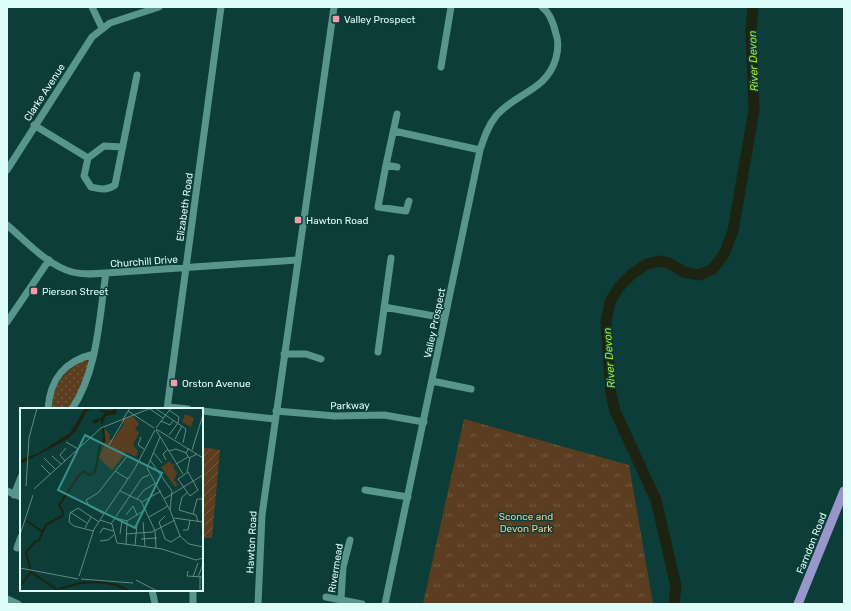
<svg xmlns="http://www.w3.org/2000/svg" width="851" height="611" font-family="Rubik,sans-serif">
  <defs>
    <pattern id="grass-dots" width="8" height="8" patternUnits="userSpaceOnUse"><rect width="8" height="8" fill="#5b3e20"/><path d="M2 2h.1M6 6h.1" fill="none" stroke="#725b41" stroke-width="1.8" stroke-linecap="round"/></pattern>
    <pattern id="park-tufts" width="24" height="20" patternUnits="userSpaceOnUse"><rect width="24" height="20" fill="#5b3e20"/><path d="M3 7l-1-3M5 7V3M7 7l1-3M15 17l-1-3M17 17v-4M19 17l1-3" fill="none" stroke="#725b41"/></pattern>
    <pattern id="garden-furrows" width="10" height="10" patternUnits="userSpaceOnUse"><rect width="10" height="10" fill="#5b3e20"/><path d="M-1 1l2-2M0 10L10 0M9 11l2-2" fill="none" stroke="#725b41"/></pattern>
  </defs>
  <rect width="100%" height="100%" fill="#0c3d38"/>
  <path fill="url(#grass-dots)" d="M86,359L89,363L80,390L69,409H52C52,385 65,369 86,359Z"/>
  <path fill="url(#park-tufts)" d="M464,419L629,465L653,604H423Z"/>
  <path fill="url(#garden-furrows)" d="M202,447L220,450L212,538H202Z"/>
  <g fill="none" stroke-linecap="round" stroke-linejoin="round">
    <path stroke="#1c2310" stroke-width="11" d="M674,604L676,586L656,500L615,411L611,394L606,322L610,302L619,287L632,274L647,264L659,261L669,263L684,272L699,275L713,269L724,254L733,231L754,110L751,31L753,7"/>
    <path stroke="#58958d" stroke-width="7" d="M92,7L102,28
      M441,67L451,7
      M34,125L88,158L84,176L91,187C100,189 106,191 115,185L137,75
      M394,131L480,150
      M88,158L104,146L122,147
      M386,165L378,207L406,211L409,201
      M397,167L386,165L397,114
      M7,170L92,37L110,23L159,7
      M7,225C26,241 47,265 72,272C83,275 94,274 106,273L297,260
      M384,307L445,318
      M7,322L49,260
      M378,352L391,258
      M284,354H306L321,359
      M432,381L471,389
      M168,407L188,409
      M48,409C50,379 64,361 94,354
      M72,409C98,370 99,318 106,273
      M167,409L221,7
      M202,411L275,419
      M276,411L335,416L384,415L424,422
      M365,490L408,497
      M7,491L21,497
      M14,495L21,477
      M17,548L21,537
      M152,590L155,604
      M326,597L362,604
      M7,599L18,604
      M341,599L343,567L350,540
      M193,604V590
      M258,604L262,515L334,7
      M385,604L480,150C484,138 488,126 496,116C515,93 547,91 556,58C558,50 559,42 556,34C554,25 550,13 542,7"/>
    <path stroke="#9896ca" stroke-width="9" d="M798,604L844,491"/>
  </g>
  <g fill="#f29aae" stroke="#0c3d38" stroke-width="1.5">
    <rect x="332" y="15" width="8" height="8" rx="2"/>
    <rect x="294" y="216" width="8" height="8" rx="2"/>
    <rect x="30" y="287" width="8" height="8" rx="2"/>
    <rect x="170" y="379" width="8" height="8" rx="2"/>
  </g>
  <g text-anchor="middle" stroke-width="3" stroke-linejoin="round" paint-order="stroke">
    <g font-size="10" fill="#defdf8" stroke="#0c3d38" text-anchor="start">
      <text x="344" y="23">Valley Prospect</text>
      <text x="306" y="224">Hawton Road</text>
      <text x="42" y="295">Pierson Street</text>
      <text x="182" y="387">Orston Avenue</text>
    </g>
    <g font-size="10" fill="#defdf8" stroke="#0c3d38">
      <text transform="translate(44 92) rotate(-57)" y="4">Clarke Avenue</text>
      <text transform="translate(184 207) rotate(-82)" y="4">Elizabeth Road</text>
      <text transform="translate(144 261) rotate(-4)" y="4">Churchill Drive</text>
      <text transform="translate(434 323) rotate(-78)" y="4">Valley Prospect</text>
      <text transform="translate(350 405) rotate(-1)" y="4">Parkway</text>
      <text transform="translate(251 542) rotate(-87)" y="4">Hawton Road</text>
      <text transform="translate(811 543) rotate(-68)" y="4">Farndon Road</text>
      <text transform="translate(335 568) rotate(-81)" y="4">Rivermead</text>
    </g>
    <g font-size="10" fill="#f5c69a" stroke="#0c3d38">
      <text x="526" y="520">Sconce and<tspan x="526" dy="12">Devon Park</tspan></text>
    </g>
    <g font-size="11" font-style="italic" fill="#afe02c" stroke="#0c3d38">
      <text transform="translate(753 61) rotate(-92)" y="4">River Devon</text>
      <text transform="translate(609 358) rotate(-94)" y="4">River Devon</text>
    </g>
  </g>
  <g transform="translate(20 408)">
    <rect width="183" height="183" fill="#0c3d38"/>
    <path d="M113,8L119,16L100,41L106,44L92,62L79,50L86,32L84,20L90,27L89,31L93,32L104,16L102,12ZM150,53L152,57L156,56L153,59L157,65L154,72L158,77L155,79L141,59Z" fill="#5b3e20"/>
    <path d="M114,21L119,24L113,37L118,43L116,49L100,41Z" fill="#5b3e20"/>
    <path d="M165,6L174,10L171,19L162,14Z" fill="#5b3e20"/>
    <path d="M65,0L90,3L97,0L96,6L86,8L81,19V12L75,16L71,13L81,10L85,5L76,1L67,3L56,23L48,31L0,56V52L18,45L50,25Z" fill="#1c2310"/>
    <path fill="none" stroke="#1c2310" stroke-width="2" d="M7,113L23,124M0,178L11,164M39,181L60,175L79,174L96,177L110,183M39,183L11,164L6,144L14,135L19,132L26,117L42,108L43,104L39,97L59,67L64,64L70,67L75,64L80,37L84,33L83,19"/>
    <path fill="none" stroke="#608a85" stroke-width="1" d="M135,0L166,21L163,35M130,1L143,10M149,2L159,9L158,15M108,3L134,20M103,11L110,0M141,13L150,17L153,13M136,20L151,0M136,21L183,50M136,22L163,66M149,27L158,15M121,29L118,37L124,41M155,31L162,18M46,34L58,41M89,37L105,10M169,40L166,45L169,50L177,46M172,42L183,7M149,43L156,41L166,45M133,44L142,55M32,48L41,56M24,50L35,61M130,52L152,83L150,102M146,52L143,46L148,41M45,53L40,47L46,40M156,56L168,49M21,57L30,66M127,60L150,102L160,128L169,136L183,139M127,60L140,29M95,63L108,71M167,64L170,50M168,64L178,82L170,88L158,71ZM0,72V88M6,78L9,30L17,0M14,81L81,20L131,0M100,83L121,93L135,123L136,140M167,85L162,89L159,102L176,107L178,114M117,91L124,82L136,75M144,91L183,67M122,94L141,83M50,104L67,115M84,106L69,98L66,92L78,85L108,47M173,106L177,91H183M106,107L113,98L117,107M145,108L139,114L145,131L151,134L160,128M92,109L107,113M129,109L148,98M154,110L183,114M80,112L92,116L97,135L142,141L176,152L183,150M107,113L125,102M123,114L125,138M91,116L122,70L129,67M65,120L71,109M163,122H168L170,112M73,123L54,118L49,114L50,105L58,100L79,114M80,125L83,120L93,123M100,126L102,112M106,126L132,124L155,112M0,127L13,87M121,131L137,130M80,133L88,132L94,127M106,137L107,113M115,137L117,117M0,160L58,171M168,163L167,168L183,169M59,168L74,121L114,62L135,22M173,169L178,155M178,169L183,156M61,171L113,175M116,172L137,183M180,183V169"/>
    <path fill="#38918a" fill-opacity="0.15" stroke="#38918a" stroke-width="2" d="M65,27L142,65L115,120L38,82Z"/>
    <rect width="183" height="183" fill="none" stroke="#defdf8" stroke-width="2"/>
  </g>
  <rect width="851" height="611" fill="none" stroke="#defdf8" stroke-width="16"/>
</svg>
